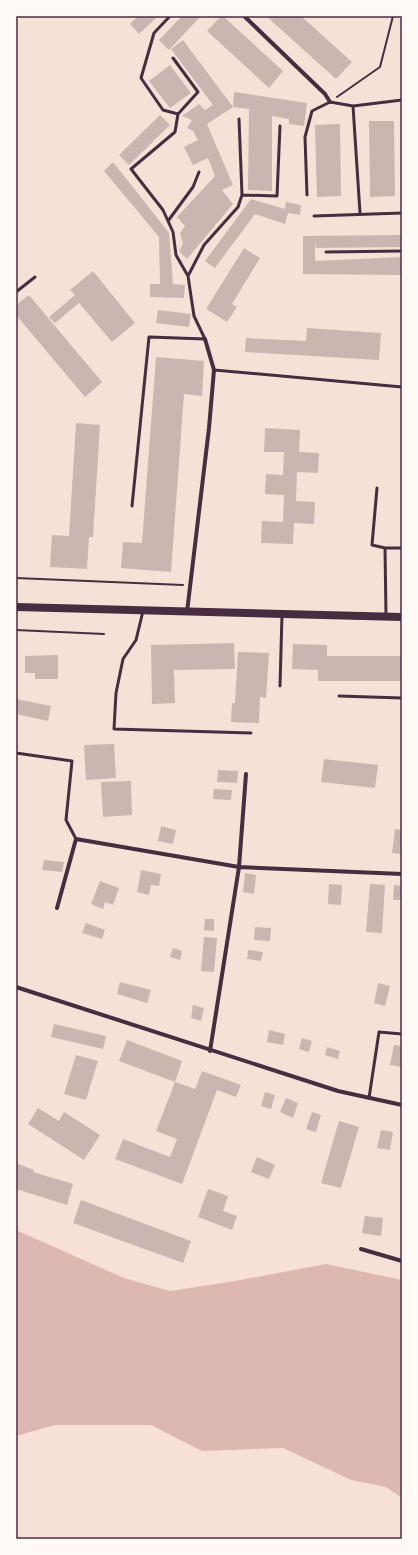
<svg xmlns="http://www.w3.org/2000/svg" width="418" height="1555" font-family="'Alegreya Sans',sans-serif">
  <rect width="100%" height="100%" fill="#f7e1d7"/>
  <path fill="#dcb8b0" d="M16,1230L124,1278L170,1291L235,1281L326,1264L402,1280V1498L386,1487L351,1480L283,1448L202,1451L151,1425H55L16,1436Z"/>
  <path fill="#ccb4b1" d="M138,16H158L139,34L130,24Z
    M182,16H201L169,50L159,40Z
    M221,16H223L283,71L269,88L207,31Z
    M266,16H301L352,62L336,79Z
    M183,40L233,107L207,124L233,185L222,190L233,204L187,259L179,251L183,244L180,233L185,226L177,217L215,176L208,158L193,165L184,147L198,140L193,131L187,128L192,120L182,116L199,104L205,110L213,105L171,49Z
    M170,65L191,93L170,108L149,81Z
    M234,92L307,103L304,126L289,124V119L272,116V191L248,190L249,109L233,107Z
    M160,115L170,125L129,165L119,155Z
    M369,121H394L395,196L370,197Z
    M340,124L341,196L317,197L315,125Z
    M113,162L169,233L173,284L185,285L184,298L150,297V284H160L159,237L104,171Z
    M251,199L285,209L286,202L301,205L300,215L288,213L285,224L255,214L215,268L205,261Z
    M402,235V247L316,248L315,241V261L402,257V275L303,274V236Z
    M244,248L260,258L232,304L237,307L227,322L206,309Z
    M93,271L135,323L112,342L79,303L55,323L49,317L75,295L70,290Z
    M29,295L102,382L85,397L16,315V305Z
    M158,310L191,314L189,327L156,323Z
    M307,328L381,333L379,360L245,352L246,338L306,341Z
    M156,357L204,361L202,396L184,394L171,572L121,568L123,542L142,543Z
    M76,423L100,425L93,537H89L87,569L50,567L52,535L69,536Z
    M265,428L300,430L299,452L319,453L318,473L297,472L296,501L315,502L314,524L294,523L293,544L261,543L262,521L283,522L284,495L265,494L266,474L283,475L284,452H264Z
    M234,643L235,669L174,670L175,703L152,704L151,645Z
    M293,644L327,645V656H402V681H318V670L292,669Z
    M238,652L269,653L266,698L260,697L259,723L231,722L232,703H235Z
    M58,655V679H35V673H25V656Z
    M16,699L51,706L48,721L16,714Z
    M114,744L116,778L86,780L84,745Z
    M324,759L378,765L375,788L321,782Z
    M218,770L238,771L237,783L217,782Z
    M131,781L132,815L103,817L101,782Z
    M214,789L232,790L231,800L213,799Z
    M161,826L176,830L173,844L158,841Z
    M395,829L402,830V854L392,853Z
    M44,860L64,862L62,872L42,870Z
    M141,870L161,874L159,886L151,885L149,895L137,892Z
    M245,873L256,875L254,894L243,892Z
    M100,881L119,888L113,905L105,902L103,909L91,904Z
    M329,884L342,885L341,905L328,904Z
    M370,884L385,885L382,933L366,932Z
    M394,885L402,886V900H393Z
    M205,919H214V931L204,930Z
    M86,923L105,930L102,939L82,933Z
    M255,927L271,928L270,941L254,940Z
    M204,937L217,938L214,972L201,971Z
    M173,948L182,951L180,960L170,957Z
    M248,950L263,952L261,961L247,959Z
    M120,982L151,990L147,1003L117,994Z
    M378,983L390,986L385,1006L374,1003Z
    M193,1005L204,1008L201,1021L191,1018Z
    M54,1024L106,1036L103,1049L51,1037Z
    M269,1030L285,1034L283,1045L267,1042Z
    M302,1038L312,1041L309,1052L299,1049Z
    M127,1040L182,1061L175,1082L119,1061Z
    M394,1045L402,1046V1067L390,1065Z
    M327,1047L340,1051L338,1059L325,1055Z
    M76,1055L98,1061L86,1100L64,1094Z
    M202,1071L241,1085L236,1097L217,1090L182,1184L115,1159L123,1139L170,1157L177,1139L156,1131L175,1082L195,1089Z
    M265,1092L275,1095L271,1109L261,1106Z
    M286,1098L298,1103L293,1118L280,1112Z
    M38,1108L59,1121L64,1112L100,1135L84,1160L28,1124Z
    M312,1112L321,1115L316,1132L306,1129Z
    M339,1121L359,1127L341,1188L321,1183Z
    M381,1130L393,1132L390,1150L377,1148Z
    M257,1157L275,1165L269,1179L251,1172Z
    M16,1163L34,1170L33,1172L73,1184L67,1205L16,1189Z
    M208,1189L228,1196L223,1211L237,1216L232,1230L198,1217Z
    M81,1200L191,1241L183,1263L73,1223Z
    M365,1216L383,1218L381,1236L362,1233Z"/>
  <g fill="none" stroke-linecap="round" stroke-linejoin="round">
    <path stroke="#4a2c40" stroke-width="2" d="M337,97L380,67L393,16
      M16,578L183,585
      M16,630L104,634"/>
    <path stroke="#4a2c40" stroke-width="3" d="M170,16L154,33L141,78L163,110L178,114
      M173,58L198,92L178,114L175,132L131,169L163,210L173,232L176,255L188,276
      M353,106L360,213
      M242,195L277,196L280,126
      M307,195L305,137L312,111L330,102L353,106L402,100
      M314,216L402,213
      M168,221L193,187L199,172
      M326,252L402,251
      M16,292L35,277
      M214,370L402,387
      M377,488L372,545L385,548
      M132,506L149,337L205,339L194,316L188,276L204,245L238,207L242,195L239,119
      M143,611L136,640L123,659L116,693L114,729L251,733
      M386,616L385,548H402
      M280,686L282,615
      M339,696L402,698
      M16,753L72,761L66,820L76,839
      M369,1098L379,1032L402,1034"/>
    <path stroke="#4a2c40" stroke-width="4" d="M244,16L325,94L330,102
      M187,612L209,428L214,370L205,339
      M57,908L76,839L239,867L402,874
      M16,987L338,1091L402,1105
      M210,1051L239,867L246,774
      M361,1249L402,1261"/>
    <path stroke="#4a2c40" stroke-width="8" d="M16,607L402,617"/>
  </g>
  <rect width="418" height="1555" fill="none" stroke="#fffaf5" stroke-width="34"/>
  <rect x="17" y="17" width="384" height="1521" fill="none" stroke="#4a2c40" stroke-width="1.5"/>
</svg>
